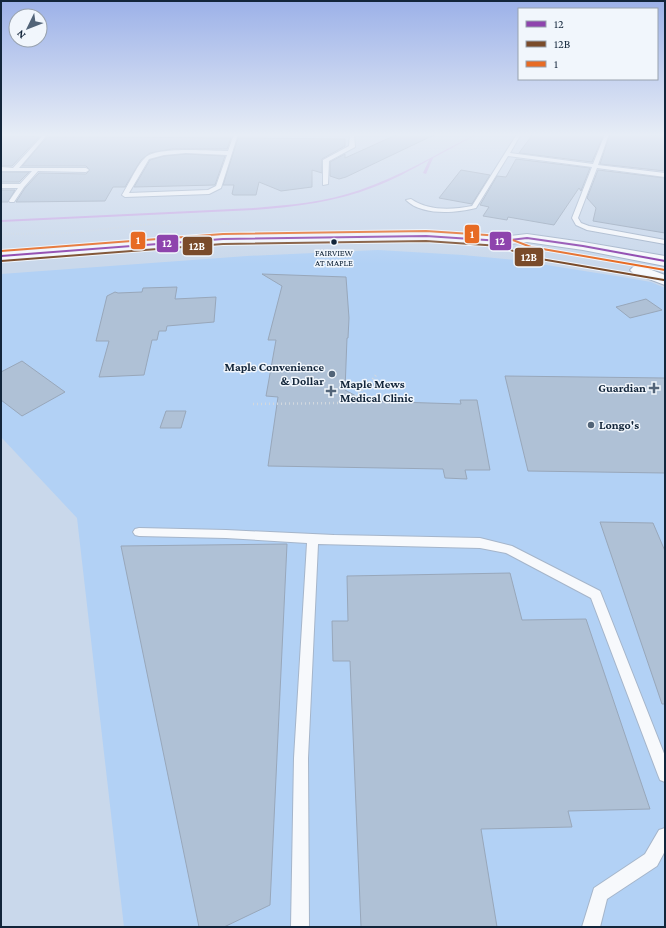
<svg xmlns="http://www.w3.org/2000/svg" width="666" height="928" font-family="'Crimson Pro',serif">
  <rect width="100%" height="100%" fill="#c9d8eb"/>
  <path fill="#b2d1f5" d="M378,250L463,255L515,260L622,277L651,282L665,288V927H124L77,518L1,437V274L247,256Z"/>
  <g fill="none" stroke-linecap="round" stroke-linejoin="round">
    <path fill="#caade7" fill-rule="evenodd" d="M476,134H478L433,158L426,174L423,173L429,160C411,170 393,180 374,187C336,202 295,207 254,210L1,222V220L254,208C290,205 326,202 360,190C401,176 438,153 476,134Z"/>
  </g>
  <path fill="#afc1d6" stroke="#98a7ba" d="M398,134H436L346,177L339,179L330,176V162L345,154V158Z
    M533,134H604L592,162L519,153Z
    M610,134L665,135V171L600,164Z
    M1,136H28L39,137L12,166H1Z
    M47,137H96L231,138L227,149H172L150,153L141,160L125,187H113L105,201L16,202L25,188L39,173L86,174L90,170L86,166H22Z
    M238,138L345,139V146L322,159V173L312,170V187L281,191L259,182L256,195H234L232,194L234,185H223Z
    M186,154L225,156L215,185L134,187L150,160L164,156Z
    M516,159L590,168L581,191L579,188L554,225L508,217L507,220L483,216L489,207L480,205L497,176L506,177Z
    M461,170L490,175L472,204L439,198Z
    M598,170L665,178V233L593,221L596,208L587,198Z
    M1,172H29L19,182H1Z
    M1,190H15L8,202H1Z
    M262,274L346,277L349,318L348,338H347L345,390L365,401L461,404L460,400H477L490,470H465L467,479L445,478L443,469L268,466L278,397L266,396L276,340H268L282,286Z
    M177,287L175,299L216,297L214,322L167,326L166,331H159L157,340H152L144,375L99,377L109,341H96L107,296L115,292L118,293L142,292L143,288Z
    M646,299L662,310L630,318L616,307Z
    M22,361L65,392L22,416L1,400V372Z
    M505,376L665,378V473L528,471Z
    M166,411H186L181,428H160Z
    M600,522L653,523L665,551V704H662Z
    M287,544L270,905L224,927H199L121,546Z
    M510,573L522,620L586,619L650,809L568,811L572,827L481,829L497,927H361L350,661H333L332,621H348L347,576Z"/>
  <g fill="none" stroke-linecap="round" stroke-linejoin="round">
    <g stroke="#a5b5ca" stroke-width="2">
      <path id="lane" d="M44,134H48L19,168H86L89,170L86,172L38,171L24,187L14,202H10L9,201L18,188H1V184H20L32,171H1V167L13,168Z
        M234,134H238L221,188L209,194L125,197L122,195C128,186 137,165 145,158C156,146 211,151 228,151ZM186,153L227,155L216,186L208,190L129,193L149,159L164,155Z
        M350,134H354L355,147L329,161L328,184L323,185V160L349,146Z
        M517,134H521L510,153L593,164L605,134H609L598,165L665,173V177L597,168L578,218L581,223L589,226L665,240V244L587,230L576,225L572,218L592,167L508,156L476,208C456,213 422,216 406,200L411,199C428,211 452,210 472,206Z
        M139,528L226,530L334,535L480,538L512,546L600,591L665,756V782L660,780L658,775L591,598L506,553L480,548L318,544L308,758L309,927H291L294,758L307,543L226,538L139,536L135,535L133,532L135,529Z
        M665,828V851L657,866L607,899L600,927H582L594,888L645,854L659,830Z"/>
    </g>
    <g stroke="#a5b5ca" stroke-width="2">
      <path id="secondary" d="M426,232L501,237L527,234L583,242L665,256V266L583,250L527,242L501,245L426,240L223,243L1,260V252L223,235Z
        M638,265L665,275V285L633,273L630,270L633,267Z"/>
    </g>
    <path stroke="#d2d8de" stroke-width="1.5" stroke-dasharray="0.5 1.5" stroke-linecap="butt" d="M141,225L215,221L230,224"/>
    <path stroke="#d2d8de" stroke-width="2" stroke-dasharray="0.5 2" stroke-linecap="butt" d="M228,224H230
      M1,234L71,233L149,224"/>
    <path stroke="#d2d8de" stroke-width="2.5" stroke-dasharray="1 3" stroke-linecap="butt" d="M253,404L340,403L355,396L366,387L377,374"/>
    <use href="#lane" fill="#f7f9fc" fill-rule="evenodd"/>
    <use href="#secondary" fill="#f7f9fc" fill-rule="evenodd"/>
    <g stroke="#f1f6fc" stroke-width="4">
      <path id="bus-1" d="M1,256L223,239L426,236L501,241L527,238L583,246L665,261"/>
    </g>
    <g stroke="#f1f6fc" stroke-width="4">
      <path id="bus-2" d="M1,261L223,244L426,241L500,246L529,257L664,280"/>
    </g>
    <g stroke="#f1f6fc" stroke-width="4">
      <path id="bus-3" d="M1,251L223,234L426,231L502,236L531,247L665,270"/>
    </g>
    <use href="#bus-1" stroke="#8e44ad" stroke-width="2"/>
    <use href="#bus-2" stroke="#7a4b2a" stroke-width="2"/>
    <use href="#bus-3" stroke="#e76b24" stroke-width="2"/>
  </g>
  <linearGradient id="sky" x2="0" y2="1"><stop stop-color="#9cb1e8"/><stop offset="0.51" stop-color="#e7edf6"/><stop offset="1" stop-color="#e7edf6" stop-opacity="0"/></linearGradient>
  <rect width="666" height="264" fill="url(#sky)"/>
  <circle fill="#12253a" stroke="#f1f6fc" stroke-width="1.5" cx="334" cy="242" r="3.5"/>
  <g fill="#526478" stroke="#f1f6fc" stroke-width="1.5">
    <circle cx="332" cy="374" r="4"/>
    <path d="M652 382h4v4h4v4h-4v4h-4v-4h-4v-4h4z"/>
    <path d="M329 385h4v4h4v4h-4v4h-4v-4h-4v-4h4z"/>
    <circle cx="591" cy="425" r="4"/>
  </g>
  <g text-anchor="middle" stroke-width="3" stroke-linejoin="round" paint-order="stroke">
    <g font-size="9" fill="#12253a" stroke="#f1f6fc">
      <text x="334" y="256">FAIRVIEW<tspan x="334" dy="10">AT MAPLE</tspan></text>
    </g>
    <g font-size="12" font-weight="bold" fill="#12253a" stroke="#f1f6fc" text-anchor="end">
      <text x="324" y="371">Maple Convenience<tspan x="324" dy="14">&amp; Dollar</tspan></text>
      <text x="340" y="388" text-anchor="start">Maple Mews<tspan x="340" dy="14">Medical Clinic</tspan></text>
      <text x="646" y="392">Guardian</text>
      <text x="599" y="429" text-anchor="start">Longo's</text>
    </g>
  </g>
  <g stroke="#f1f6fc" stroke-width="1.5">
    <rect x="464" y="224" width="16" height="20" rx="4" fill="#e76b24"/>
    <rect x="130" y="231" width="16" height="19" rx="4" fill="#e76b24"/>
    <rect x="489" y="231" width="23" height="20" rx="4" fill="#8e44ad"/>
    <rect x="156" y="234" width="23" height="19" rx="4" fill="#8e44ad"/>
    <rect x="182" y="236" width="31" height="20" rx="4" fill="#7a4b2a"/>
    <rect x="514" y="247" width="30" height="20" rx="4" fill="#7a4b2a"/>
  </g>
  <g font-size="11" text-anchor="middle" font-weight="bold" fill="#fff">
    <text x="472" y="238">1</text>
    <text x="138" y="244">1</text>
    <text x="500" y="245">12</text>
    <text x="167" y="247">12</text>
    <text x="197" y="250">12B</text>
    <text x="529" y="261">12B</text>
  </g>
  <rect width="666" height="928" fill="none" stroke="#12253a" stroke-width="4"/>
  <rect x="518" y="8" width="140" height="72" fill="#f1f6fc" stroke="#98a2ae"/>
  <rect x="526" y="21" width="20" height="6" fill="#8e44ad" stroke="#98a2ae"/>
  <text x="554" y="28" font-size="12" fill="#12253a">12</text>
  <rect x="526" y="41" width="20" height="6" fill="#7a4b2a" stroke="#98a2ae"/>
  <text x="554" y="48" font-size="12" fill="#12253a">12B</text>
  <rect x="526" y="61" width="20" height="6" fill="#e76b24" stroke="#98a2ae"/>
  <text x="554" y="68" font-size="12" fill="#12253a">1</text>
  <g transform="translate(28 28) rotate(227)"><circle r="19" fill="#f1f6fc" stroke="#98a2ae"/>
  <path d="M0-3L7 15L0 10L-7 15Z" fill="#526478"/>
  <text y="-6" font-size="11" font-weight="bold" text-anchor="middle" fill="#12253a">N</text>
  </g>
</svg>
